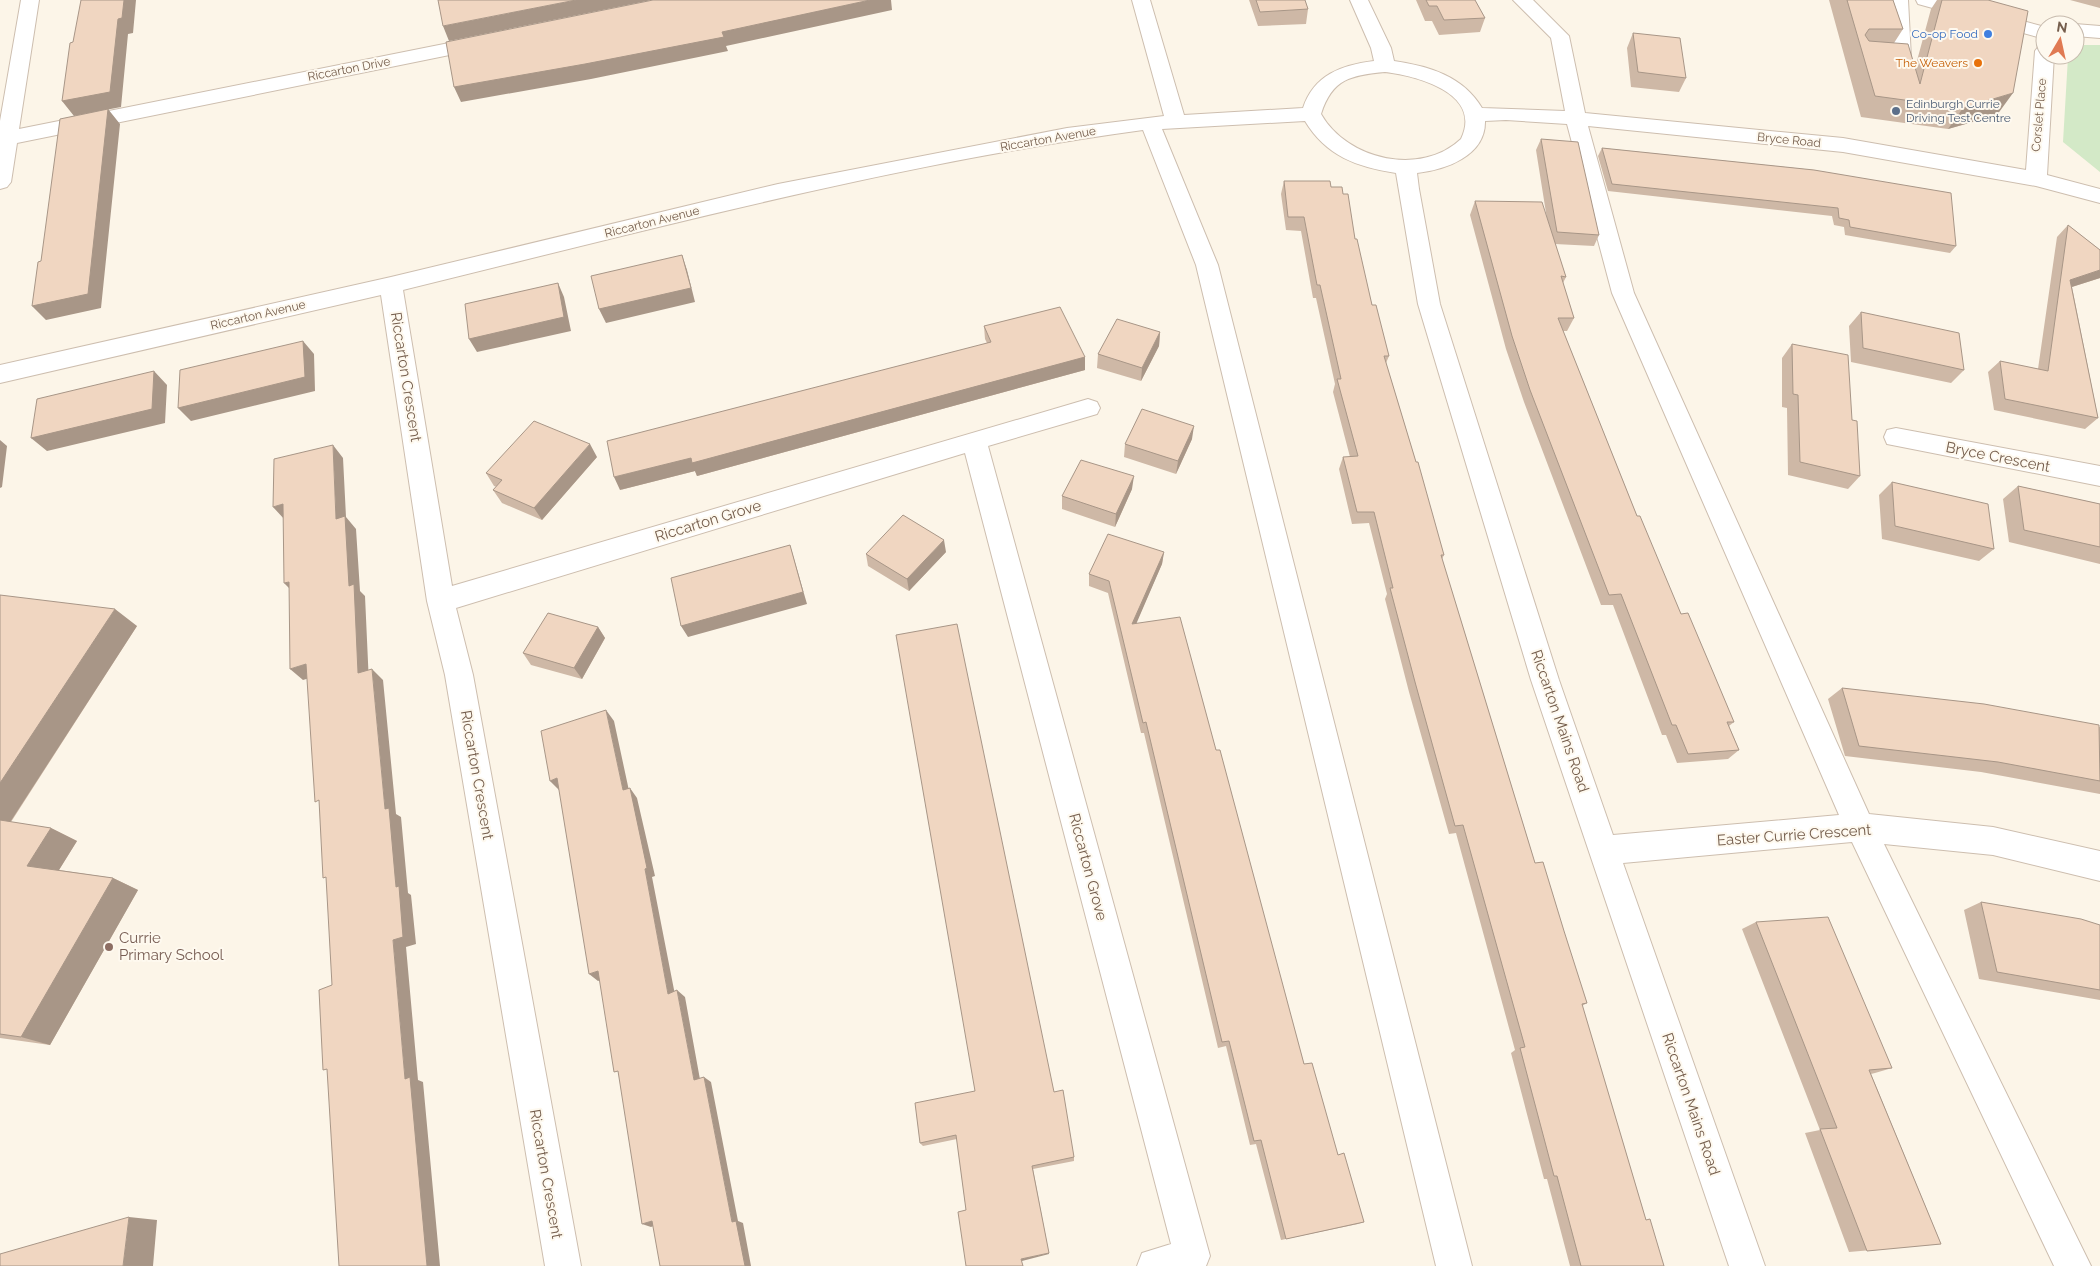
<svg xmlns="http://www.w3.org/2000/svg" width="2100" height="1266" font-family="Raleway,sans-serif">
  <rect width="100%" height="100%" fill="#fcf5e8"/>
  <path fill="#d3e9c7" d="M2084,45H2100V172L2063,142L2068,57L2075,55V52Z"/>
  <g fill="none" stroke-linecap="round" stroke-linejoin="round">
    <g stroke="#cdbeaf" stroke-width="2">
      <path id="minor" d="M21,0H39L19,129L484,36L491,38L493,42L491,46L484,48L17,143L11,182L7,187L0,189V121Z
        M1132,0H1150L1184,115L1303,108C1314,75 1341,65 1374,61L1371,48L1350,0H1368L1391,48L1394,61C1429,66 1463,76 1482,108L1565,111L1551,38L1513,0H1533L1569,36L1585,113L1843,138L2026,170L2035,51L2038,47L2045,45V55H2054L2047,175L2100,189V203L2036,186L1843,152L1588,126L1634,293L1869,814L1993,827L2100,851V881L1993,855L1884,844L2091,1266H2054L1852,842L1623,863L1765,1266H1729L1531,680L1418,304L1396,173C1357,167 1326,156 1305,121L1162,129L1218,265L1472,1266H1436L1196,265L1143,130C893,164 648,230 403,290L452,586L1088,399L1097,402L1100,408L1097,414L988,446L1210,1256L1206,1266H1137L1142,1253L1171,1244L965,453L456,608L473,675L581,1266H545L445,675L427,601L381,295L0,383V365L391,277L778,184L1067,128L1164,116ZM1385,72C1417,76 1483,93 1461,139C1421,177 1347,160 1321,114C1332,79 1351,75 1385,72ZM1506,120L1567,124L1612,293L1839,815L1613,835L1559,680L1440,304L1419,189L1417,173C1445,170 1486,156 1485,121Z
        M1890,0H1908L1911,58L1908,62C1897,65 1883,64 1872,61L1869,57L1872,53L1891,52Z
        M1916,0H1946L2045,27V39L1918,4Z
        M2075,24L2100,26V38L2075,36V25H2072Z
        M1896,428L2100,466V486L1887,444L1884,437L1887,430Z"/>
    </g>
    <use href="#minor" fill="#fff" fill-rule="evenodd"/>
  </g>
  <path fill="#ceb8a6" d="M1249,0H1305L1308,9L1306,24L1258,26Z
    M1416,0H1475L1485,18L1480,32L1439,35L1432,21H1425Z
    M1829,0H1893L1903,29L1894,43L1915,68L1931,9L1937,0H1988L1997,115L1948,129L1861,117Z
    M2070,0H2100V8Z
    M1633,33L1686,78L1679,92L1631,87L1627,48Z
    M1541,139L1599,235L1594,246L1555,244L1566,277L1563,283L1574,318L1567,331H1563L1637,516L1681,614L1734,722L1729,726L1739,750L1728,759L1677,763L1666,735H1662L1613,605H1601L1524,402L1506,349L1470,215L1475,201L1547,219L1536,150Z
    M1602,148L1814,170L1956,246L1950,253L1845,235L1844,227L1834,225L1832,216L1608,191L1598,156Z
    M1284,181L1331,187L1343,194L1372,305L1389,356L1386,363L1444,555L1442,559L1535,863L1587,1003L1582,1006L1646,1220L1664,1266H1570L1547,1179H1544L1511,1053L1515,1050L1456,833L1449,834L1409,692L1385,599L1387,594L1369,523L1352,524L1339,469L1343,457H1350L1333,392L1335,384L1316,298H1313L1301,231L1286,230L1281,194Z
    M2068,225L2100,250V278L2072,287L2098,418L2085,429L1994,410L1988,372L2000,361L2038,369L2057,237Z
    M1861,312L1964,370L1951,383L1851,362L1849,326Z
    M984,326L1085,357V370L697,476L695,471L620,490L987,343L985,339Z
    M1160,332L1159,346L1141,381L1097,368L1098,354Z
    M1792,344L1852,420L1860,476L1848,489L1788,475L1787,408L1782,407V358Z
    M1192,439L1176,474L1124,457L1125,444Z
    M597,457L542,520L502,503L493,490L497,487L494,486L486,473Z
    M1892,482L1994,549L1979,561L1882,539L1879,495Z
    M2018,486L2100,504V564L2009,542L2003,499Z
    M1132,489L1115,527L1062,509V496Z
    M946,552L909,591L868,566L866,554Z
    M1164,552L1162,564L1136,623L1216,750L1304,1064L1338,1155L1364,1222L1358,1224L1281,1240L1256,1144L1250,1145L1226,1046L1218,1048L1144,733H1141L1108,593L1089,586V574Z
    M0,595L137,626L11,822L51,828L77,841L59,870L113,878L138,890L50,1045L0,1038Z
    M598,627L605,638L582,679L531,665L523,653Z
    M1842,688L2100,727V794L1981,772L1845,756L1828,699Z
    M1981,902L2100,925V1000L1979,979L1964,910Z
    M1756,922L1892,1068L1875,1073L1871,1074L1941,1244L1849,1252L1805,1133L1820,1130L1742,929Z
    M1054,1092L1074,1157V1161L1033,1169L1049,1254L966,1210L957,1139L923,1146L920,1143Z"/>
  <path fill="#a89687" d="M124,0H136L133,33L128,34L121,107L74,116L62,101L118,19Z
    M576,0H652L449,41L443,26Z
    M870,0H891L892,10L726,46L728,51L591,79L461,102L454,87Z
    M2013,93L1997,115L1948,129L1963,108Z
    M108,109L120,124L101,308L46,320L32,306Z
    M682,255L687,270L695,302L606,323L599,309Z
    M2100,270V278L2059,291L2070,280Z
    M558,283L564,297L571,331L477,352L469,339Z
    M1160,332L1159,346L1141,381L1142,368Z
    M303,341L314,354L315,391L191,421L178,408Z
    M1085,357V370L697,476L695,471L620,490L614,477Z
    M154,371L167,385L165,423L47,451L31,438Z
    M1194,426L1192,439L1176,474L1178,461Z
    M0,440L7,446L2,487L0,488Z
    M590,444L597,457L542,520L534,508Z
    M333,445L343,458L346,517L356,529L360,591L365,596L369,684L358,673L349,586L336,519Z
    M1134,476L1132,489L1115,527L1116,514Z
    M283,504L285,520L273,507Z
    M944,540L946,552L909,591L907,579Z
    M790,545L807,604L688,637L681,626Z
    M1164,552L1162,564L1131,636L1132,624Z
    M289,582L296,595L284,583Z
    M115,609L137,626L5,830L0,828V783Z
    M598,627L605,638L582,679L574,668Z
    M306,664L319,675L303,680L290,669Z
    M372,669L383,680L396,814L401,817L408,893L411,895L416,944L406,947L418,1080L423,1082L440,1266H427L405,1079L393,940L396,887L385,809Z
    M606,710L614,721L631,800L623,790Z
    M557,778L566,788L559,790L550,781Z
    M630,788L637,798L655,876L652,877L676,1000L668,994Z
    M51,828L77,841L54,878L27,866Z
    M113,878L138,890L50,1045L21,1037Z
    M598,971L607,978L598,981L589,974Z
    M677,990L685,997L701,1085L694,1080Z
    M704,1077L711,1082L738,1221L743,1223L751,1266H745L732,1222Z
    M129,1217L157,1220L153,1266H123Z
    M652,1221L661,1223L651,1227L642,1224Z
    M1049,1253V1254L1022,1261L1021,1259Z"/>
  <path fill="#f0d6c1" stroke="#a89687" d="M81,0H124L122,18L118,19L110,92L62,101L70,43L73,42Z
    M438,0H576L443,26Z
    M653,0H870L722,32L724,37L585,64L454,87L446,42Z
    M1256,0H1305L1308,9L1260,12Z
    M1426,0H1475L1485,18L1444,20L1437,6H1429Z
    M1847,0H1893L1903,29H1869L1865,35L1869,41L1908,44L1920,84L1942,0H1988L2028,11L2013,93L1963,108L1875,96Z
    M1633,33L1680,38L1686,78L1638,72Z
    M108,109L88,294L32,306L38,262L41,261L60,119Z
    M1541,139L1578,142L1599,235L1557,232Z
    M1602,148L1814,170L1951,193L1956,246L1850,227L1849,220L1839,218L1838,208L1612,184Z
    M1284,181H1330L1331,187H1342L1343,194H1348L1355,239H1357L1372,305H1376L1389,356H1384L1416,462H1418L1444,555H1441L1535,863L1543,862L1564,931L1587,1003L1582,1004L1646,1220L1650,1219L1664,1266H1581L1557,1176H1554L1520,1048L1525,1047L1463,825L1455,826L1415,682L1390,588H1393L1374,512H1357L1343,457L1358,456L1337,379H1341L1320,285H1317L1304,217H1288Z
    M1475,201L1542,202L1566,277L1561,276L1574,318H1558L1637,516H1640L1681,614L1688,613L1713,672L1734,722H1727L1739,750L1688,754L1676,725H1672L1621,594L1609,595L1530,390L1512,336Z
    M2068,225L2100,250V270L2070,280L2098,418L2005,399L2000,361L2048,371Z
    M682,255L691,288L599,309L591,276Z
    M558,283L564,317L469,339L465,304Z
    M1060,307L1085,357L692,463L691,458L614,477L607,441L991,342L984,326Z
    M1861,312L1959,333L1964,370L1863,348Z
    M1117,319L1160,332L1142,368L1098,354Z
    M303,341L305,377L178,408L180,370Z
    M1792,344L1848,355L1852,420L1857,421L1860,476L1800,462L1798,395L1793,394Z
    M154,371L152,409L31,438L37,399Z
    M1142,409L1194,426L1178,461L1125,444Z
    M534,421L590,444L534,508L493,490L502,480L486,473Z
    M333,445L336,519L345,516L349,586L354,584L358,673L372,669L385,809L389,808L396,887L399,886L403,937L393,940L405,1079L410,1077L427,1266H339L327,1069L323,1070L319,990L332,985L326,877L323,878L319,800L315,802L306,664L290,669L289,582L284,583L283,504L273,507L274,459Z
    M1081,460L1134,476L1116,514L1062,496Z
    M1892,482L1988,504L1994,549L1895,526Z
    M2018,486L2100,504V547L2024,530Z
    M903,515L944,540L907,579L866,554Z
    M1108,534L1164,552L1132,624L1180,617L1216,750H1220L1304,1064L1312,1063L1338,1155L1344,1153L1364,1222L1286,1239L1261,1140L1254,1141L1229,1041L1222,1042L1146,722L1143,723L1109,581L1089,574Z
    M790,545L803,592L681,626L671,578Z
    M0,595L115,609L0,783Z
    M548,613L598,627L574,668L523,653Z
    M957,624L1054,1092L1063,1090L1074,1157L1032,1166L1049,1253L1021,1259L1023,1266H966L958,1212L966,1210L956,1135L920,1143L915,1103L975,1091L896,635Z
    M1842,688L1984,704L2099,725L2100,781L1998,762L1859,746Z
    M606,710L623,790L630,788L647,868L645,869L668,994L677,990L694,1080L704,1077L732,1222L736,1221L745,1266H660L652,1221L642,1224L618,1071L614,1072L598,971L589,974L557,778L550,781L541,731Z
    M0,820L51,828L27,866L113,878L21,1037L0,1034Z
    M1981,902L2081,919L2100,925V990L1997,972Z
    M1828,917L1892,1068L1869,1070L1941,1244L1867,1251L1820,1129L1837,1128L1756,922Z
    M129,1217L123,1266H0V1254Z"/>
  <circle fill="#3f7fe0" stroke="#fef9ef" stroke-width="2" cx="1988" cy="34" r="5"/>
  <circle fill="#e8710a" stroke="#fef9ef" stroke-width="2" cx="1978" cy="63" r="5"/>
  <circle fill="#5c6f8a" stroke="#fef9ef" stroke-width="2" cx="1896" cy="111" r="5"/>
  <circle fill="#8d6e63" stroke="#fef9ef" stroke-width="2" cx="109" cy="947" r="5"/>
  <g text-anchor="middle" stroke-width="4" stroke-linejoin="round" paint-order="stroke">
    <g font-size="12" fill="#366cbe" stroke="#fef9ef" text-anchor="end">
      <text x="1978" y="38">Co-op Food</text>
    </g>
    <g font-size="12" fill="#c56008" stroke="#fef9ef" text-anchor="end">
      <text x="1968" y="67">The Weavers</text>
    </g>
    <g font-size="12" fill="#755e4d" stroke="#fef9ef">
      <text transform="translate(349 69) rotate(-11)" y="4">Riccarton Drive</text>
      <text transform="translate(2039 115) rotate(-85)" y="4">Corslet Place</text>
      <text transform="translate(1048 139) rotate(-10)" y="4">Riccarton Avenue</text>
      <text transform="translate(1789 140) rotate(6)" y="4">Bryce Road</text>
      <text transform="translate(652 222) rotate(-14)" y="4">Riccarton Avenue</text>
      <text transform="translate(258 315) rotate(-13)" y="4">Riccarton Avenue</text>
    </g>
    <g font-size="12" fill="#4e5e75" stroke="#fef9ef" text-anchor="start">
      <text x="1906" y="108">Edinburgh Currie<tspan x="1906" dy="14">Driving Test Centre</tspan></text>
    </g>
    <g font-size="15" fill="#755e4d" stroke="#fef9ef">
      <text transform="translate(406 377) rotate(81)" y="5">Riccarton Crescent</text>
      <text transform="translate(1998 457) rotate(11)" y="5">Bryce Crescent</text>
      <text transform="translate(708 521) rotate(-17)" y="5">Riccarton Grove</text>
      <text transform="translate(1560 721) rotate(71)" y="5">Riccarton Mains Road</text>
      <text transform="translate(477 775) rotate(80)" y="5">Riccarton Crescent</text>
      <text transform="translate(1794 835) rotate(-4)" y="5">Easter Currie Crescent</text>
      <text transform="translate(1088 867) rotate(75)" y="5">Riccarton Grove</text>
      <text transform="translate(1691 1104) rotate(71)" y="5">Riccarton Mains Road</text>
      <text transform="translate(546 1174) rotate(80)" y="5">Riccarton Crescent</text>
    </g>
    <g font-size="15" fill="#785e54" stroke="#fef9ef" text-anchor="start">
      <text x="119" y="943">Currie<tspan x="119" dy="17">Primary School</tspan></text>
    </g>
  </g>
  <g transform="translate(2060 40) rotate(9)"><circle r="24" fill="#fef9ef" stroke="#c7bbae"/>
  <path d="M0-4L9 19L0 12L-9 19Z" fill="#e07a53"/>
  <text y="-8" font-size="14" font-weight="bold" text-anchor="middle" fill="#755e4d">N</text>
  </g>
</svg>
